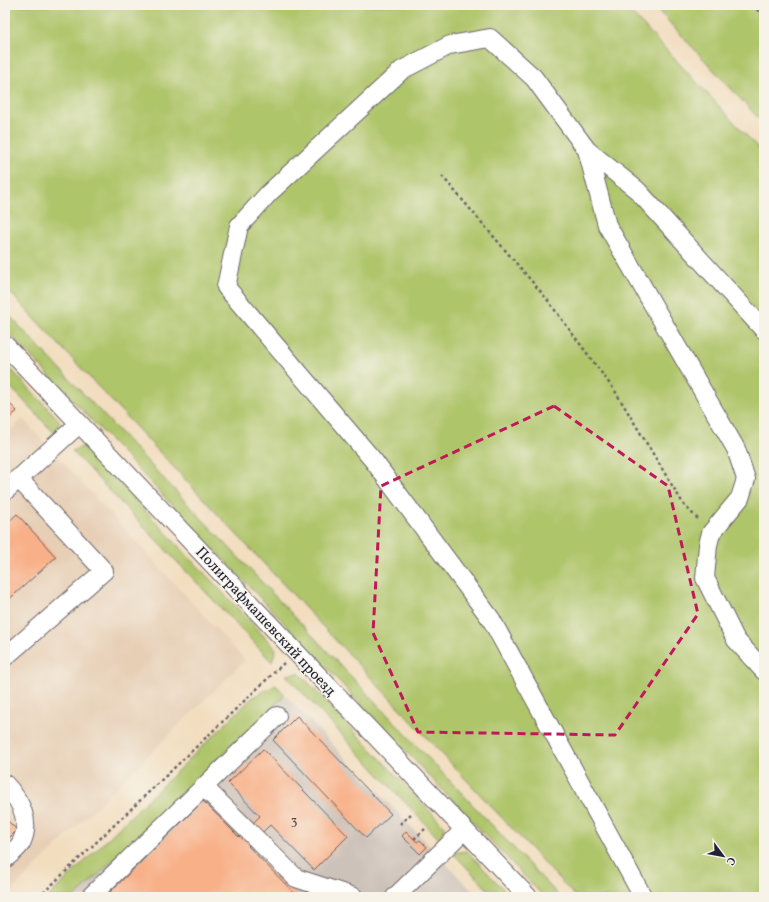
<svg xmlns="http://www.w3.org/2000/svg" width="769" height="902" font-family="Vollkorn,serif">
  <rect width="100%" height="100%" fill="#f7f3e8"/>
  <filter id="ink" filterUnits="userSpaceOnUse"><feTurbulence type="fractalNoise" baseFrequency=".025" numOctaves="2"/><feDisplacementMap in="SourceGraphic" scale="8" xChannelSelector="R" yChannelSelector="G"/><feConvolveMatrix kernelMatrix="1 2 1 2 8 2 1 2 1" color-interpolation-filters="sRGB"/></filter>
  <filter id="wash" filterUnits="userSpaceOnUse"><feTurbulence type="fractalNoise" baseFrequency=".012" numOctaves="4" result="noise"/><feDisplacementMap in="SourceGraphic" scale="16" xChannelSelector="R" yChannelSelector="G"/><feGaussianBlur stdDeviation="0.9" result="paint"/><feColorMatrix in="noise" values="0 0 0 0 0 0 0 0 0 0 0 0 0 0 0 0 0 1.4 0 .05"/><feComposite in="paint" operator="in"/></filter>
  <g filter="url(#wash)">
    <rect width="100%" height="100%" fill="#f2ddbe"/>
    <path fill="#e7cfb6" d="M23,419L245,660L5,897V436Z"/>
    <path fill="#cdc2b9" d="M285,695L478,897H75Z"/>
    <path fill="#afc56a" stroke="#687452" d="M5,5H624L764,154V897H576L5,287Z
      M653,5H764V124Z
      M5,311L560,897H544L5,329Z
      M5,363L60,421L55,434L5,381Z
      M84,446L276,649L272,662L72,451Z
      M299,673L445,827L440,840L286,675Z
      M276,685L285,695L75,897H48L253,697Z
      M467,851L511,897H495L453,853Z"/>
    <g id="blocks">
      <path fill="#f8b088" d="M5,399L17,411L5,422Z
        M17,514L56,557L5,603V525Z
        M297,716L391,814L366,838L273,740Z
        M263,749L348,836L314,870L270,825L248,846L298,897H105L203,801L239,837L260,816L228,783Z
        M5,818L17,830L5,842Z
        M406,831L417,842L420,840L427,847L420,854L402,836Z
        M310,889L318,897H302Z"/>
    </g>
  </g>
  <g filter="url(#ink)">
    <use href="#blocks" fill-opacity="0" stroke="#6b6369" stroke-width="1"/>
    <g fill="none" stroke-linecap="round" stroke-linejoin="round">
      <g stroke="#6b6369" stroke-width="20">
        <path id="minor" d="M587,150L607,225L736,449L746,479L740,498L711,533L708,545L705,578L736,640L764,671
          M5,345L528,897
          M5,491L79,424
          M5,657L104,571L18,478
          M5,784C20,800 32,822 21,843C18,849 10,854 5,859
          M204,787L296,878L354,897
          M90,897L277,716
          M395,897L464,830
          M643,897L491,619L373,460L226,287L239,226L269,193L402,70L450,45L490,38L534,78L587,150L637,190L764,330"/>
      </g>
      <path stroke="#6b6369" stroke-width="2.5" stroke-dasharray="3 3" stroke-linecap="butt" d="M753,5L764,17
        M442,176L546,298L615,391L684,505L700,521
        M400,824L411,814
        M414,839L425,829
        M39,897L284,663"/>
      <use href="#minor" stroke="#fff" stroke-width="18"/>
    </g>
  </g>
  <path fill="none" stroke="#c2185b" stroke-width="3" stroke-dasharray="8 5" stroke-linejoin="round" d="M554,406L668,486L698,614L615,735L418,732L373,633L381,486Z"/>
  <g text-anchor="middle" stroke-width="3" stroke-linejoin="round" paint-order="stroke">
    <g font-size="13" fill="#58464e">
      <text x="294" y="825">3</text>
    </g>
    <g font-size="15" fill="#22223b" stroke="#f7f3e8">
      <text transform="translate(266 621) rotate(47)" y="5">Полиграфмашевский проезд</text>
    </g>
  </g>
  <rect width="769" height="902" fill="none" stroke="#f7f3e8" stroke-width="20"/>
  <g transform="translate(723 856) rotate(122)" stroke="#f7f3e8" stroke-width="3" paint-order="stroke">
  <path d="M0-3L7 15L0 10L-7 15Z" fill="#22223b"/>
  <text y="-6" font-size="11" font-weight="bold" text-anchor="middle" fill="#22223b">С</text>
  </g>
</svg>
